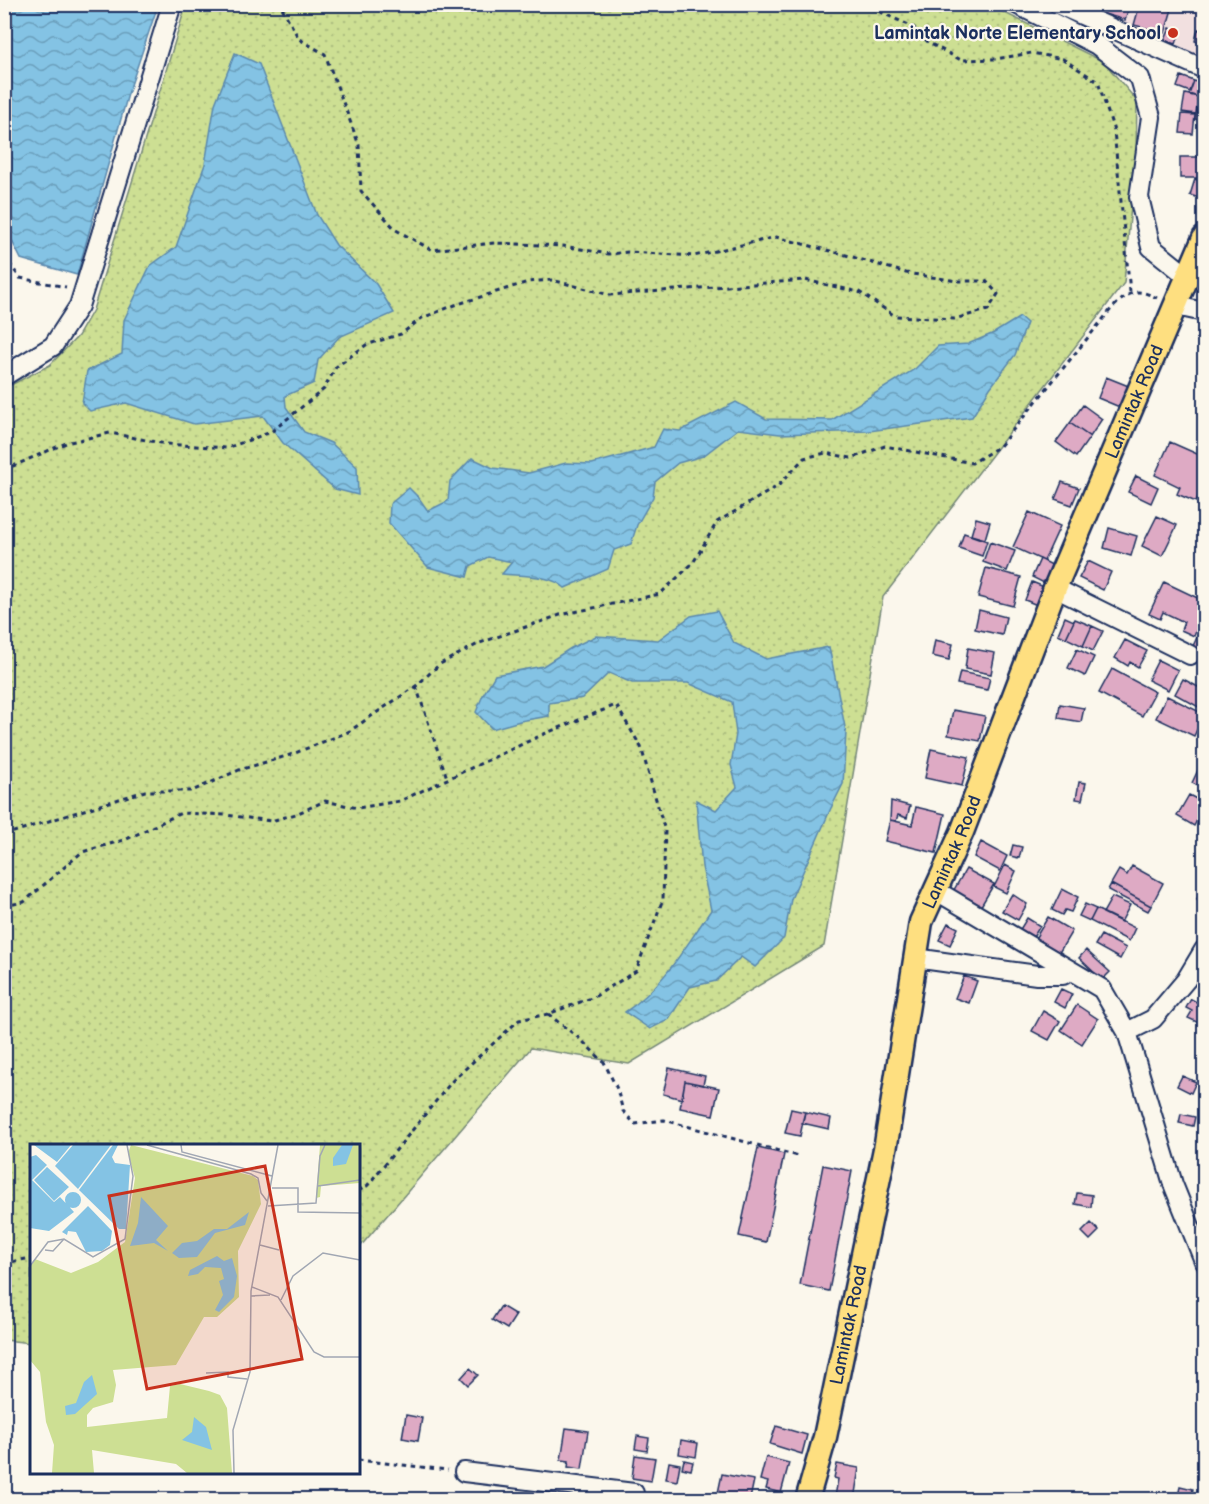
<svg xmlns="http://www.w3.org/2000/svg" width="1209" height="1504" font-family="'Balsamiq Sans',sans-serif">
  <defs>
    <pattern id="grass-dots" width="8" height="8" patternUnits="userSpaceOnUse" patternTransform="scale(1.5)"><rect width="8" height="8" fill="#cddf93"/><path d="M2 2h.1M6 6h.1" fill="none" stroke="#afc081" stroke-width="1.8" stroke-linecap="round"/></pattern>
    <pattern id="water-waves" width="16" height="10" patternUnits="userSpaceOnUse" patternTransform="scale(1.5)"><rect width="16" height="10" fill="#84c3e4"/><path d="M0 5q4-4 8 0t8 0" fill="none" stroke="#6b9fbc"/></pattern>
  </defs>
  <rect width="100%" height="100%" fill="#fbf7ec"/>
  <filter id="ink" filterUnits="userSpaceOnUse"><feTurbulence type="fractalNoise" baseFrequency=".0167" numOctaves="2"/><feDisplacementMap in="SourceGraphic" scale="12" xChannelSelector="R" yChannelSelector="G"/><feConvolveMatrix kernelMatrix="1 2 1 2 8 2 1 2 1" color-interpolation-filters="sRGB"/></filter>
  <g filter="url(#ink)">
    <path fill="#f2e0e0" d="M1077,4L1204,5V61Z"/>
    <path fill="url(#grass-dots)" stroke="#748778" stroke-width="1.5" d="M186,5H989L1104,62L1137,101L1136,151L1124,283L883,597L824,946L629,1064L531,1048L359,1248L358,1146H32L31,1343L5,1340V388L50,365L78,336L93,310Z"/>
    <path fill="url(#water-waves)" stroke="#5a88ae" stroke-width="1.5" d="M5,4L158,5L128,94L77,275L21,259L5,227Z
      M235,53L259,64L317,215L336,245L376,284L394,313L339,337L318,360L314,383L285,396L286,407L304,432L331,443L357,467L358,495L335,489L283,443L263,416L194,424L126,403L90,411L82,403L87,371L122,354L124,320L150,266L176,247L205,164L215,104Z
      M1020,317L1027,323L1015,355L990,388L972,417L869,431L780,434L738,429L703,456L678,463L655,482L653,497L637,525L631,544L614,550L608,569L565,588C550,574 522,576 502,574L512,562L488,557L470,566L467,577L428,567L389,523L390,504L409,488L419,498L428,511L448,501L450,481L472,458L493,468L529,473L566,463L592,464L654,447L663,429L680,431L736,402L766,419L832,420L915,369L938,346L968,344L994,333Z
      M717,611L734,643L766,659L829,647L846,732L843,784L831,808L791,899L784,938L755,967L741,957L716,981L690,987L668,1020L650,1029L625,1012C662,988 686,946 711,910L702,867L696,800L716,810L737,787L731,765L736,734L732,702L688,683H632L609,673L583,698L549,703V716L520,721L492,729L476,712L483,695L495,675L543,666L571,648L596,636L658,640L691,616Z"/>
    <path fill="#deaac4" stroke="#1b2f5e" stroke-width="1.5" d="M1104,4H1130L1125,20L1101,13Z
      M1140,4H1155L1172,9L1165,33L1134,25Z
      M1170,28L1180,32L1176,44L1165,40Z
      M1198,29L1204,31V44L1195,41Z
      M1181,76L1194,81L1190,92L1177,87Z
      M1194,81L1204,84V103L1197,100L1198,97L1189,94Z
      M1185,94L1198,97L1196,114L1182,112Z
      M1197,108L1204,109V121L1195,119Z
      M1182,114L1195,115L1193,134L1180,133Z
      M1180,157H1204V178H1180Z
      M1195,179L1204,182L1202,199L1190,195Z
      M1106,377L1131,387L1122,408L1098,398Z
      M1083,405L1102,419L1090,437L1070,423Z
      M1070,423L1090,437L1076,457L1056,442Z
      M1170,442L1204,457V482L1196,502L1177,494L1180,487L1155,475Z
      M1136,476L1158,487L1151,503L1128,492Z
      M1062,482L1079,488L1072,505L1055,499Z
      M1029,512L1060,526L1044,561L1013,547Z
      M1157,516L1177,525L1162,556L1142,546Z
      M976,518L990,522L985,539L971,535Z
      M1109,528L1137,536L1131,556L1104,548Z
      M964,533L987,541L982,556L959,548Z
      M990,542L1015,551L1007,571L983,562Z
      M1040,559L1056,567L1048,585L1032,577Z
      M1088,561L1111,572L1103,590L1079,578Z
      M986,568L1021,577L1013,606L978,597Z
      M1032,582L1044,587L1037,605L1025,600Z
      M1164,582L1204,601V613L1194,636L1181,630L1184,622L1163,612L1160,619L1149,614Z
      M979,610L1006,617L1002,635L975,629Z
      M1065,617L1074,621L1066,638L1058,634Z
      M1075,619L1092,626L1083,646L1066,638Z
      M1092,626L1103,631L1093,651L1083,646Z
      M1200,631L1204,633V652L1193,646Z
      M935,640L953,644L949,660L932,656Z
      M1125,640L1147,651L1138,667L1130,662L1128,666L1115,658Z
      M968,648L995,653L991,674L965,669Z
      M1077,649L1094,657L1085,676L1068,668Z
      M1158,660L1178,670L1168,690L1148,680Z
      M1112,669L1155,692L1142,716L1099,693Z
      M960,672L990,678L987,690L957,684Z
      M1183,679L1204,690V710L1175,694Z
      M1167,696L1204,714L1194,736L1156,718Z
      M1060,704L1084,708L1081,722L1058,718Z
      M953,710L985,716L980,741L948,735Z
      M931,749L969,757L962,786L925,778Z
      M1199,768L1204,771V789L1192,783Z
      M1079,782L1086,783L1082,800L1076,799Z
      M1189,795L1204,803V822L1198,818L1194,826L1177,816Z
      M891,801L910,806L907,818L898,815L896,821L890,820Z
      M916,807L945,814L936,853L885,841L890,820L912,825Z
      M981,842L1007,856L1000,871L974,857Z
      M1013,845L1022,847L1019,858L1010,856Z
      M1005,865L1016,871L1006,893L994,887Z
      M1132,866L1163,883L1151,906L1111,884L1119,870L1127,875Z
      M966,869L994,884L978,911L951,895Z
      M1204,883V903L1197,899Z
      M1111,884L1151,906L1148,911L1108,890Z
      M1062,889L1078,897L1071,912L1065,910L1062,915L1052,910Z
      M1012,894L1027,904L1018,920L1002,911Z
      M1112,897L1130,905L1121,922L1103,913Z
      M1085,904L1096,909L1090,921L1079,916Z
      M1096,909L1135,928L1129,941L1090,921Z
      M1048,917L1072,931L1057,956L1033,942Z
      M1027,918L1040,926L1032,939L1019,931Z
      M948,923L958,928L950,945L939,940Z
      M1101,935L1126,948L1120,959L1095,945Z
      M1086,950L1110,972L1102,980L1079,958Z
      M964,976L977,981L969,1003L955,998Z
      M1061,989L1072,994L1065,1008L1054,1002Z
      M1191,999L1204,1006V1012L1199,1023L1188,1018L1192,1011L1186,1008Z
      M1077,1005L1098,1019L1082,1044L1061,1030Z
      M1043,1011L1060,1021L1049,1040L1032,1031Z
      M669,1068L705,1076L703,1085L685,1081L682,1099L663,1094Z
      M1182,1076L1196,1082L1191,1093L1177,1086Z
      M685,1081L719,1088L713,1115L680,1108Z
      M791,1109L805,1112L800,1136L785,1133Z
      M805,1112L831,1118L829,1129L802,1123Z
      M1181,1114L1195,1117L1193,1126L1179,1123Z
      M758,1148L784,1154L766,1242L739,1236Z
      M823,1165L852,1171L829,1291L800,1285Z
      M1077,1193L1092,1195L1091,1207L1075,1204Z
      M1091,1223L1099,1231L1090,1240L1082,1232Z
      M501,1306L516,1315L507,1329L492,1320Z
      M470,1368L478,1375L468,1385L461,1378Z
      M406,1415L422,1418L418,1441L402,1438Z
      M776,1426L807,1435L802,1454L770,1444Z
      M566,1428L588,1431L582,1469L568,1467L569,1461L561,1460Z
      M637,1436L649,1438L647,1451L635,1449Z
      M681,1440L698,1443L696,1457L679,1454Z
      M635,1455L655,1458L651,1481L632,1478Z
      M766,1457L789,1463L781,1493L766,1489L768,1482L760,1480Z
      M684,1460L693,1462L691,1470L682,1468Z
      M669,1462L680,1464L677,1481L666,1479Z
      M837,1464L859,1468L854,1500L835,1497L838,1479L834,1478Z
      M722,1474L754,1480L750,1499L718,1493Z
      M1180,1486L1193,1489L1191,1500L1178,1498Z"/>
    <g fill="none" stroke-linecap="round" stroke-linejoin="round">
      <g stroke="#1b2f5e" stroke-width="22">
        <path id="minor" d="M1016,4L1097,45L1140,78L1151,117L1139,197L1151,247L1188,277
          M1057,4L1204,69
          M1176,306L1204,312
          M4,376L53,346L79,306L172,4
          M1055,588L1190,655
          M935,890L1102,989L1127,1032L1173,1184L1204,1261
          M915,958L1037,975H1063L1070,970
          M1127,1032L1153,1019L1186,980L1204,950
          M464,1472L634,1493L633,1500"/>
      </g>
      <g stroke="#1b2f5e" stroke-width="27">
        <g id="major">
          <path id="s1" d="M807,1500L825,1437L886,1144L921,922L962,832L1055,588L1204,238"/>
        </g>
      </g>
      <path stroke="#1b2f5e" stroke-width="3" stroke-dasharray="4.5 4.5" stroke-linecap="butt" d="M863,4L913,27L929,43L961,60L995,59L1032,53L1063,59L1098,82L1114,131L1130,292
        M4,256L20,278L66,287
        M4,470L66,443L110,433L166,444L227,448L271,432L324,389L336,367L366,345L401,334L422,318L455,305L528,282L552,280L610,295L805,280L859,292L895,316L954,319L988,310L998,294L986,281H957L906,273L846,255L776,237L694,256L628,252L609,254L563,246L495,243L432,250L396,230L361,191L359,145L325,54L299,39L280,4
        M416,686L447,778
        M4,835L145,791H192L239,770L290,755L348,732L416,686L440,664L480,643L560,615L660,594L693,563L717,522L778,486L804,458L826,453L851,458L885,446L972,463L1000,446L1112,308C1130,292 1135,287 1157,298
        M4,906L24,902L82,852L127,839L181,813L226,815L271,821L296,814L325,801L358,808L400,801L544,734L616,705L641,747L665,831L663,899L636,971L594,997L548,1014L519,1020L453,1080L367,1186L358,1191
        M548,1014L580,1039L604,1062L617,1089L623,1111L635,1124L664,1120L798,1156
        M4,1263L32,1258
        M358,1460L448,1470"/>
      <use href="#minor" stroke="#fbf7ec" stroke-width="18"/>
      <use href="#major" stroke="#fedf80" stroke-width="22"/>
    </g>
  </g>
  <circle fill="#c8321e" stroke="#fbf7ec" stroke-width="2" cx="1173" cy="33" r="6"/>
  <g text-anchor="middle" stroke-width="4.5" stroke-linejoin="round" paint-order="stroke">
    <g font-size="18" font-weight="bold" fill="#1b2f5e" stroke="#fbf7ec" text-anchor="end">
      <text x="1161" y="39">Lamintak Norte Elementary School</text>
    </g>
    <g font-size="18" fill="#1b2f5e" stroke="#fbf7ec">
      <text dy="6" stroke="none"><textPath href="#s1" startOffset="1152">Lamintak Road</textPath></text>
      <text dy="6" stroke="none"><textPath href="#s1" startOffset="666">Lamintak Road</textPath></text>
      <text dy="6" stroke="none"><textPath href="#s1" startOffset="180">Lamintak Road</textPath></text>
    </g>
  </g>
  <g transform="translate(30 1144)">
    <rect width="330" height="330" fill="#fbf7ec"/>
    <path d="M101,1L223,32L228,36L231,60L208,107L209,153L187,173H174L146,221L83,226L86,241L83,258L63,264L57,271V283L137,274L140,242L150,240L179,247L190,251L197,264L202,329H157L146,320L62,306L64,329H22L24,301L16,278L10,228L0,216V123L5,115L41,129L68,118L95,98L105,34L98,9ZM290,1H330V39L291,42L290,53L286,54Z" fill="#cddf93"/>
    <path d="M4,1H41L27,18ZM43,1H81L48,45L25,22ZM83,1H88L82,13L85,19L100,21L96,85H89L49,46ZM312,1H323L316,20L303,22V14ZM6,11L17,21L2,36L24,58L30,53L44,68L19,87L0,84V13ZM17,23L39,43L24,57L4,36ZM35 56a8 8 0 1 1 16 0a8 8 0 1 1-16 0ZM111,53L138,82L126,96L138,107L124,99L100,102L108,79ZM58,62L82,87L80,101L72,107L56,108L46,88L38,87L37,91L32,88ZM219,68L215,81L185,89L167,113L149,114L142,109L152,99L167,97L184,85H197ZM187,112L194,117L202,114L207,132L204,153L189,168L185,166L193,151L189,137L194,135L191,124L175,123L168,130L158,132L160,126ZM62,231L67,250L45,270L36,271L35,262L46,259L54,238ZM164,273L176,283L182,306L152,296L162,288Z" fill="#84c3e4"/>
    <path fill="none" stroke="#a1a7b3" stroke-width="1.5" d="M117,1L221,30L228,34L231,49L237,57M151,1L152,8L242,32M288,42L330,36M242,44H268V68L330,69M238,62L286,59L290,12L295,1M230,101L249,106M15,106L23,107L34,95M0,122L18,98L34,95L63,113L95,95L103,32L97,1M222,143L248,153L284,208L294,213H330M221,152L240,151M251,156L263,132L293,109L330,116M176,229L198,228V233L217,235M204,329L203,286L220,228L221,147L248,1"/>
    <path fill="#c8321e" fill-opacity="0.15" stroke="#c8321e" stroke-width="3" d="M235,22L272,215L117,245L79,52Z"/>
    <rect width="330" height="330" fill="none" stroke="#1b2f5e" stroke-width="3"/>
  </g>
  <rect width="1209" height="1504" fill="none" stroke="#fbf7ec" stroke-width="24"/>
  <rect x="12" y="12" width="1185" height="1480" fill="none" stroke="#1b2f5e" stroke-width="2" filter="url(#ink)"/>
</svg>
